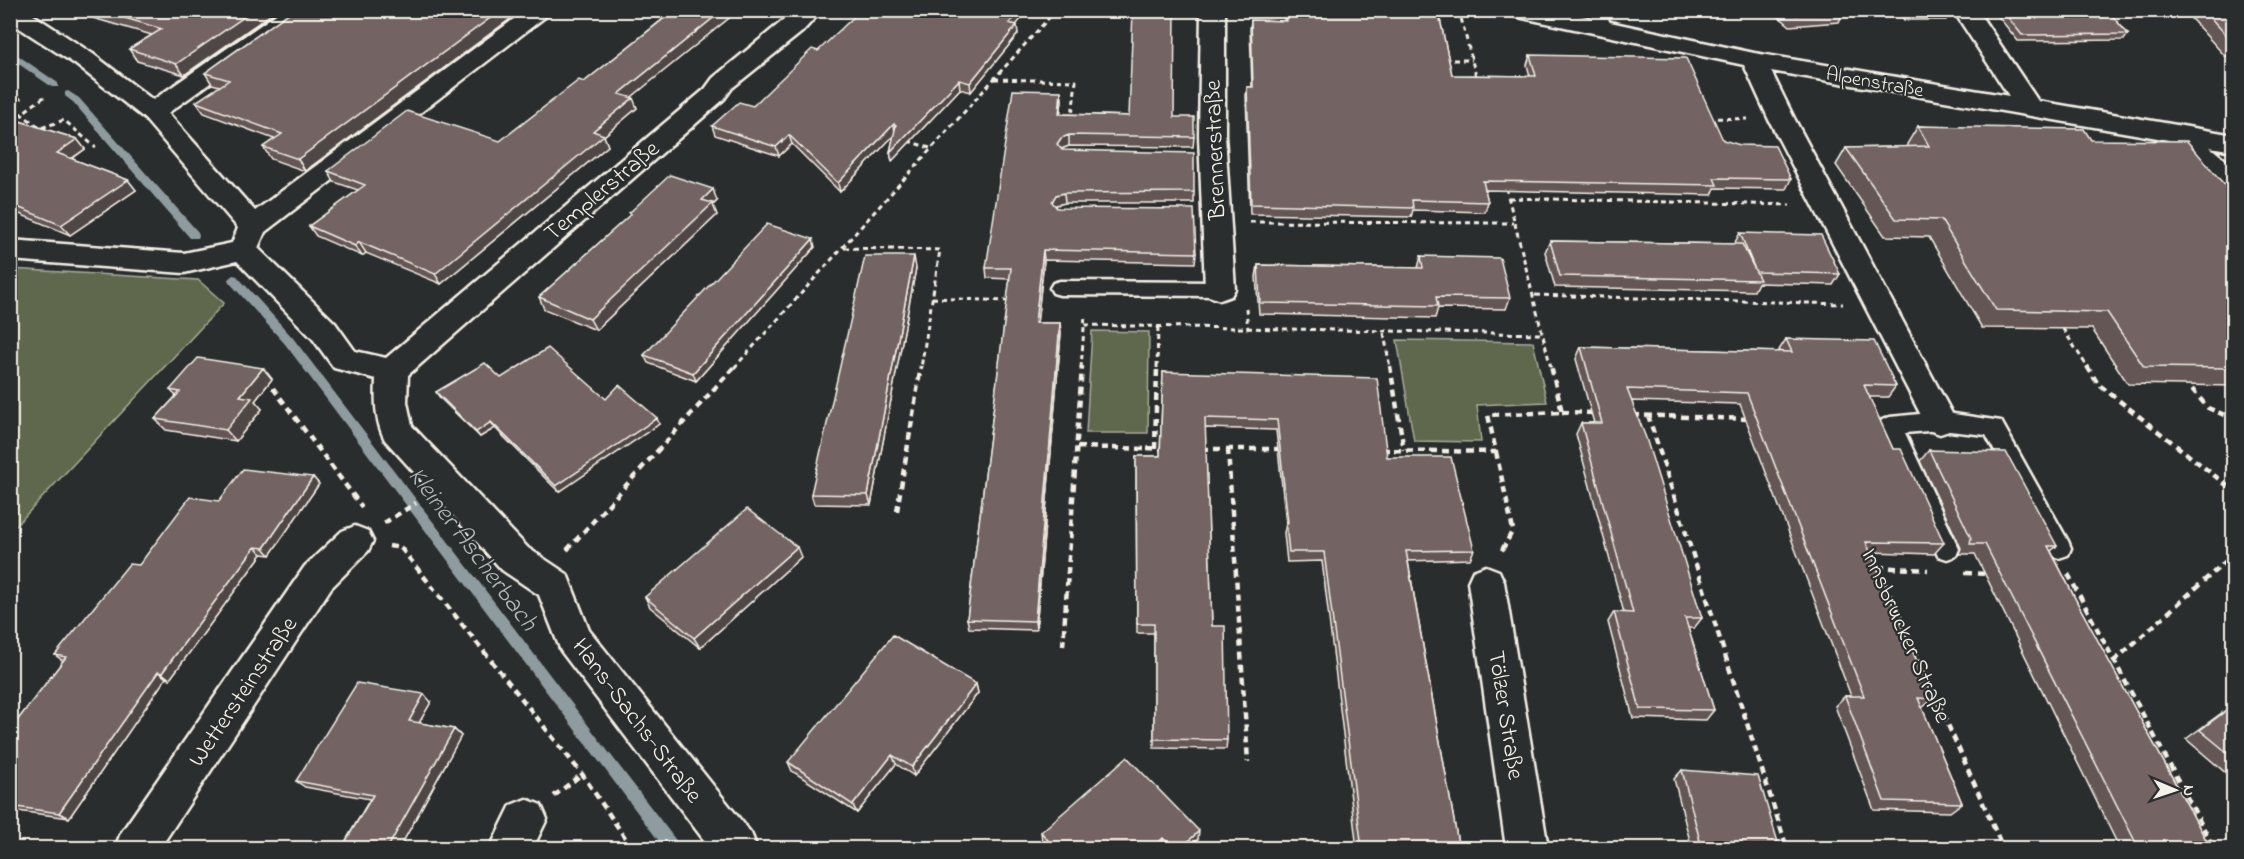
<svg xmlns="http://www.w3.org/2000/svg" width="2244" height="859" font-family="'Indie Flower',sans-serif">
  <rect width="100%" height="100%" fill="#2a2d2e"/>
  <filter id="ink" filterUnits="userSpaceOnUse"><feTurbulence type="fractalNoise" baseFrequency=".0167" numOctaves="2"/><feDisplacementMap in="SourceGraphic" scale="12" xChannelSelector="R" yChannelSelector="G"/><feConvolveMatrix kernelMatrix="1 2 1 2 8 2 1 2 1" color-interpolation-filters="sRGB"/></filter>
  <g filter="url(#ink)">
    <path fill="#5f674d" stroke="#aaac9a" stroke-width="1.5" d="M10,269L198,280L224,303L11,531Z
      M1092,331L1149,332L1148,433H1086Z
      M1397,340L1533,342L1547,402L1477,405L1481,442L1414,441Z"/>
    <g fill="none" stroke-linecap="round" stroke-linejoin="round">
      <path fill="#8e9c9f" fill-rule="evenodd" d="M10,50L58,83V87H52L10,58Z
        M68,91L79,98L198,232L199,235L198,238H190L73,102L65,96V92Z
        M233,275L237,276L293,338L678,843L680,848H664L285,344L229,282L228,279Z"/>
      <g stroke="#f4f1e8" stroke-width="5">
        <path id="service" d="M1589,10H1605L1612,29L1610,33H1598Z
          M1060,281L1220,282L1227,284L1230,289L1227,294L1220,296L1060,295L1053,293L1050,288L1053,283Z
          M1940,412L2001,421L2068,541L2071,548L2068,555L2059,558L2050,555L1986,435L1940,430L1905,433L1959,549L1956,556L1947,559L1938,556L1879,426L1882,420L1890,417Z"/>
      </g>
      <g stroke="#f4f1e8" stroke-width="5">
        <path id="minor" d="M10,10H26L93,54L153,100L282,10H310L306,15L168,113L255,211L526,10H554L265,232L258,248L335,323L355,351L386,358L705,89L713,78L796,10H822L802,32L732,88L724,99L408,375L407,402L412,426L528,548L567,574L589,630L751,833L757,848H710L561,651L539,595L502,570L385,440C375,421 375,400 376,379L334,368L313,339L237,261L184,273L10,260V240L184,253L232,243L238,228L144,118L75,64L10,22Z
          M1201,10H1225V135L1235,289L1231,296L1220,300L1209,296L1205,289L1199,135Z
          M1506,10H1554L1754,53L2009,96L1953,10H1977L2038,101L2234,135V151L2210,147L2234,167V191L2224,188L2169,140L1771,71L1795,120L1956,421L1952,430L1940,434L1928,430L1924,421L1769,120L1744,65L1518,17L1510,15Z
          M355,526L368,531L373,541L368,551L331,588L160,848H115L121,833L305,566L342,531Z
          M1486,566L1499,571L1504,582L1548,848H1506L1468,582L1473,571Z
          M526,799L541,805L547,819L533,848H490L511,805Z"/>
      </g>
      <path stroke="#f4f1e8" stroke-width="3" stroke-dasharray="5 4" stroke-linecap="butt" d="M1459,10L1477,80
        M1444,60H1472
        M994,79L1076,81L1072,116
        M44,97L21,114L41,128L64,120L96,148
        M1708,118L1748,119
        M908,141L933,149
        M1506,188L1551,368
        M1509,198L1790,205
        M1250,222L1513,223
        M844,248L940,250L921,368
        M1535,295L1843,304
        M932,298L1009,301
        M1246,308L1248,330
        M1085,325L1541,334
        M2063,329L2088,368
        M1384,333L1390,368
        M734,368L1056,10
        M1081,368L1085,315
        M1157,368L1158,327"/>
      <path stroke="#f4f1e8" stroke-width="4.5" stroke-dasharray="7 5" stroke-linecap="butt" d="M1390,366L1404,450
        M2087,366L2098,384L2234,491
        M273,388L362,507
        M2192,389L2208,408L2234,419
        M1562,412L1596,413
        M1633,415L1749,419
        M1648,415L1787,848
        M1077,447L1148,449
        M1147,448L1165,449
        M1155,449L1157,366
        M1202,449H1282
        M1228,449L1248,762
        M1382,450L1496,452L1488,415L1562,412L1551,366
        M1496,452L1513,530L1501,552
        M897,511L921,366
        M384,523L416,503
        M389,546L401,548L582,774L632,848
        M567,550L735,366
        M1870,550L2003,848
        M1878,567L1928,570
        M1965,573L1988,574
        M2068,574L2214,848
        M1063,646L1082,366
        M2114,661L2234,554
        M554,796L582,774"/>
      <use href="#service" fill="#2a2d2e" fill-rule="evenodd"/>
      <use href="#minor" fill="#2a2d2e" fill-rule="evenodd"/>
    </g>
    <path fill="#635654" stroke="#f4f1e8" stroke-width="1.5" d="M77,10H277L184,75L137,61L129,49L152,35L79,14Z
      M293,10H512L514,16L305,171L271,159L263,147L274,139L204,113L196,102L220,86L212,84L205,73Z
      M662,10H739L631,97L637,108L604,136L608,146L441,284L366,253L362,256L316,236L309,226L358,190L334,182L328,171L500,141L584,82L664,18Z
      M1284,10H1438L1452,75L1530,76L1527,65L1530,55L1723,140L1791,179L1786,189L1715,188L1712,195L1485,190L1488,202L1485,212L1413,210L1411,217L1250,214L1246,96L1247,87H1252L1250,29L1251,20L1284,21Z
      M1771,10H1844L1839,22L1790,26Z
      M1898,10H1952L1946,20H1904Z
      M1993,10H2107L2128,34L2124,40L2018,41Z
      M2157,10H2234V56H2225L2185,12L2158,11Z
      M1016,25L1018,34L971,92L960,89L892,161L890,152L894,135L840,192L792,144L779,156L715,135L712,126L753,106L818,51Z
      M1061,91L1062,101L1060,114L1174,117L1194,137L1193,147L1069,146L1061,149L1062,150L1194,192V203H1065L1056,205V206L1057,208L1196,253L1195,263L1044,260L1037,323H1060L1061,333L1036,630L969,628L967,619L1010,279L987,278L986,268Z
      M10,118L77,139L85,149L72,159L128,180L136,190L70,235L10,210Z
      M1918,126L2091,140L2234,196V386L2128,384L2092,329L1982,328L1929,237L1885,236L1836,165L1846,148L1908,147L1907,144Z
      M717,201L713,205L717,215L596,330L544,309L539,297L630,215L629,213Z
      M1740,233L1840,274L1833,285L1758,283L1754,291L1555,287L1545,252L1550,241L1734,244Z
      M815,247L696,381L648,363L644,355Z
      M1421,256L1510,298L1506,309L1438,308L1435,318L1259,314L1256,277L1258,265L1418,268Z
      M916,268L871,505L814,504L811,494Z
      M1786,339L1896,386L1888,397H1869L1893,449L1944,543L1934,554L1871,552L1933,699L1922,708L1962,803L1950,812L1874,810L1835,706L1845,696H1851L1740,404L1631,401L1702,618L1694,628H1688L1714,710L1706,720L1633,718L1608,622L1614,612L1624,613L1576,434L1581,423H1594L1576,359L1581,347L1780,352L1779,350Z
      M263,368L272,379L255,401L262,409L236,441L166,430L155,419L176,396L170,390Z
      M1163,372L1387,457L1474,550L1470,559L1408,561L1459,849H1357L1322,561L1287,562L1284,533L1286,524L1276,430L1205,428L1212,626L1227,740L1226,749L1154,748V633H1137L1136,456H1160Z
      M501,378L606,399L659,424L559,492L495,428L480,437L440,398L436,392Z
      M1929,450L2057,546L2051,551L2079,606L2211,849H2120L1975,554H1959L1961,548L1920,461Z
      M313,477L319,484L270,555L262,554L170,679L166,678L69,818L10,810V730L63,661L55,655L139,565L219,501Z
      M801,557L700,648L650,607L645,597Z
      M976,684L978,693L914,776L896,764L857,813L792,771L788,762Z
      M431,702L419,723L454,729L461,736L399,849H341L370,799L305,787L296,781Z
      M2234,704V780L2186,739Z
      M1682,770L1780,849H1692L1674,779Z
      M1041,832L1198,839L1188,849H1166L1163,846L1160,849H1048L1042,841Z"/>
    <path fill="#504645" stroke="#f4f1e8" stroke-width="1.5" d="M254,10H277L184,75L176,64Z
      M501,10H512L514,16L305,171L298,159Z
      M723,10H739L623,104L619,94Z
      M1021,10H1029L1010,32L1009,23Z
      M1017,25L1018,34L971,92L970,83Z
      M959,80L960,89L892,161L890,152Z
      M12,89L21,99L10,105V90Z
      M1061,91L1062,101L1059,124V114Z
      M633,98L637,108L604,136L608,146L441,284L435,274L593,131Z
      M894,124L895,134L840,192L838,183Z
      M789,135L792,144L779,156L776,147Z
      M1069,135V146L1061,149L1057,144L1061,138Z
      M77,139L85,149L65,163L57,153Z
      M128,180L136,190L70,235L61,225Z
      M713,189L717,201L713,205L717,215L596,330L590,319L702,200Z
      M1064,193L1065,203L1056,205L1053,212L1052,202L1056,195Z
      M813,239L815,247L696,381L693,373Z
      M359,242L366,253L362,256L355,246Z
      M1043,250L1044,260L1036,333L1035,323Z
      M914,256L916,268L871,505L868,495Z
      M1060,323L1061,333L1036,630L1035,621Z
      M263,368L272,379L255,401L262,409L236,441L226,430L240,396Z
      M657,418L659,424L559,492L556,486Z
      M491,422L495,428L480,437L476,432Z
      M313,477L319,484L270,555L264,548Z
      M255,547L262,554L170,679L162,673Z
      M797,547L801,557L700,648L694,638Z
      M158,672L166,678L69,818L59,813Z
      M976,684L978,693L914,776L912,767Z
      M424,694L431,702L416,728L409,721Z
      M454,729L461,736L399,849H390L388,847Z
      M892,755L896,764L857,813L853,805Z
      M1199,831L1198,839L1188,849H1180Z
      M1163,838V846L1160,849H1152Z"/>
    <path fill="#736462" stroke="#f4f1e8" stroke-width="1.5" d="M98,10H254L176,64L129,49L162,29Z
      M293,10H501L298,159L263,147L282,134L196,102L229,80L205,73Z
      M664,10H723L619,94L633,98L593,131L604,135L435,274L359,242L355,246L309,226L365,185L328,171L407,111L500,141L579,80L584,82L671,13Z
      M861,10H1021L1009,23L1017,25L970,83L959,80L890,152L896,125L894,124L838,183L789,135L776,147L712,126L739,102L753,106L812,49L818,51Z
      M1133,10H1175L1174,117H1194V137L1069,135L1061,138L1057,144L1062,150L1194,153V192L1064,193L1056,195L1052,202L1057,208L1194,209L1196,253L1043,250L1035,323H1060L1035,621L967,619L1011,268H986L1013,90L1061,91L1059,114L1129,116Z
      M1285,10H1438L1452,75L1536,76L1530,55L1686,58L1723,140L1740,145L1775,146L1791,179L1714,178L1717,185L1483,181L1488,202L1412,200L1413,208L1251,204L1247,87H1253L1251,20L1286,21Z
      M1790,10H1841L1795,15Z
      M2002,10H2107L2128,34L2022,35Z
      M2203,10H2234V43Z
      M10,118L77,139L57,153L128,180L61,225L10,204Z
      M1918,126L2084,129L2091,140L2187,141L2234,196V368L2144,367L2107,312L1996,310L1941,220L1896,219L1846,148L1929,146Z
      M670,175L713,189L702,200L713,203L590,319L539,297L631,214L629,213Z
      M767,224L813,239L693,373L644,355Z
      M1740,233L1821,235L1840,274L1756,272Z
      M1550,241L1742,244L1760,280L1560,276Z
      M865,256H914L868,495L811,494Z
      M1421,256L1500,258L1510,298L1436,297L1438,306L1260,303L1258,265L1423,268Z
      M1786,339L1874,341L1896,386L1864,385L1893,449H1901L1944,543L1866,542L1933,699L1918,698L1962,803L1884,801L1845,696H1864L1747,393L1627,389L1646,438L1702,618H1685L1714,710L1640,709L1614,612L1633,613L1581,423H1602L1581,347L1792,352Z
      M548,348L606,399L619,385L657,418L556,486L491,422L476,432L436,392L485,363L501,378Z
      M198,358L263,368L240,396L252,398L226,430L155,419L180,392L170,390Z
      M1163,372L1377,378L1387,457H1451L1474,550L1406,551L1459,849H1362L1324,552H1289L1286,523H1288L1277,420L1205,418L1212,626H1225L1227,740L1154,739V624H1137L1136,456H1160Z
      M1929,450L2006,452L2057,546H2048L2079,606L2211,849H2139L1985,544H1970L1971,538Z
      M243,469L313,477L264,548L255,547L162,673L158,672L59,813L10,806V730L66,657L55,655L129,564L139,565L190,497L219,501Z
      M747,509L797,547L694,638L645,597Z
      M893,635L976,684L912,767L892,755L853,805L788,762Z
      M357,683L424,694L409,721L454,729L388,847L394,849H341L373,795L296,781Z
      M2234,705V758L2200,730Z
      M1127,757L1199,831L1180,849H1174L1163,838L1152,849H1048L1052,845L1041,832Z
      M1682,770L1758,776L1780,849H1702Z"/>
  </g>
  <g text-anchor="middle" stroke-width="4.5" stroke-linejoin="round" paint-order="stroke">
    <g font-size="20" fill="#f4f1e8" stroke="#2a2d2e">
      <text transform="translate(1875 81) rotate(10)" y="7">Alpenstraße</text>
    </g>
    <g font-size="24" fill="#f4f1e8" stroke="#2a2d2e">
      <text transform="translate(1214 150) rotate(-92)" y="8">Brennerstraße</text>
      <text transform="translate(601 190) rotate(-40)" y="8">Templerstraße</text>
      <text transform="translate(1907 635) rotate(66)" y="8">Innsbrucker Straße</text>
      <text transform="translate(242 691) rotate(-56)" y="8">Wettersteinstraße</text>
      <text transform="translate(1507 715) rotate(81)" y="8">Tölzer Straße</text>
      <text transform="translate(638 720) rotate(53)" y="8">Hans-Sachs-Straße</text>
    </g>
    <g font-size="26" font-style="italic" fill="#b0b8b7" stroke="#2a2d2e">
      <text transform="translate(474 548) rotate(53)" y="9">Kleiner Ascherbach</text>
    </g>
  </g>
  <rect width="2244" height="859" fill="none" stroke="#2a2d2e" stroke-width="36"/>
  <rect x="18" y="18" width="2208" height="823" fill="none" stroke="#f4f1e8" stroke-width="2" filter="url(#ink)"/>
  <g transform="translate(2175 790) rotate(92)" stroke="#2a2d2e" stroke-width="4.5" paint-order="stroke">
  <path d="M0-4.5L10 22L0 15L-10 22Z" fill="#f4f1e8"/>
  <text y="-9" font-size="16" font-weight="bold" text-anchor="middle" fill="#f4f1e8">N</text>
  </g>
</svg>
